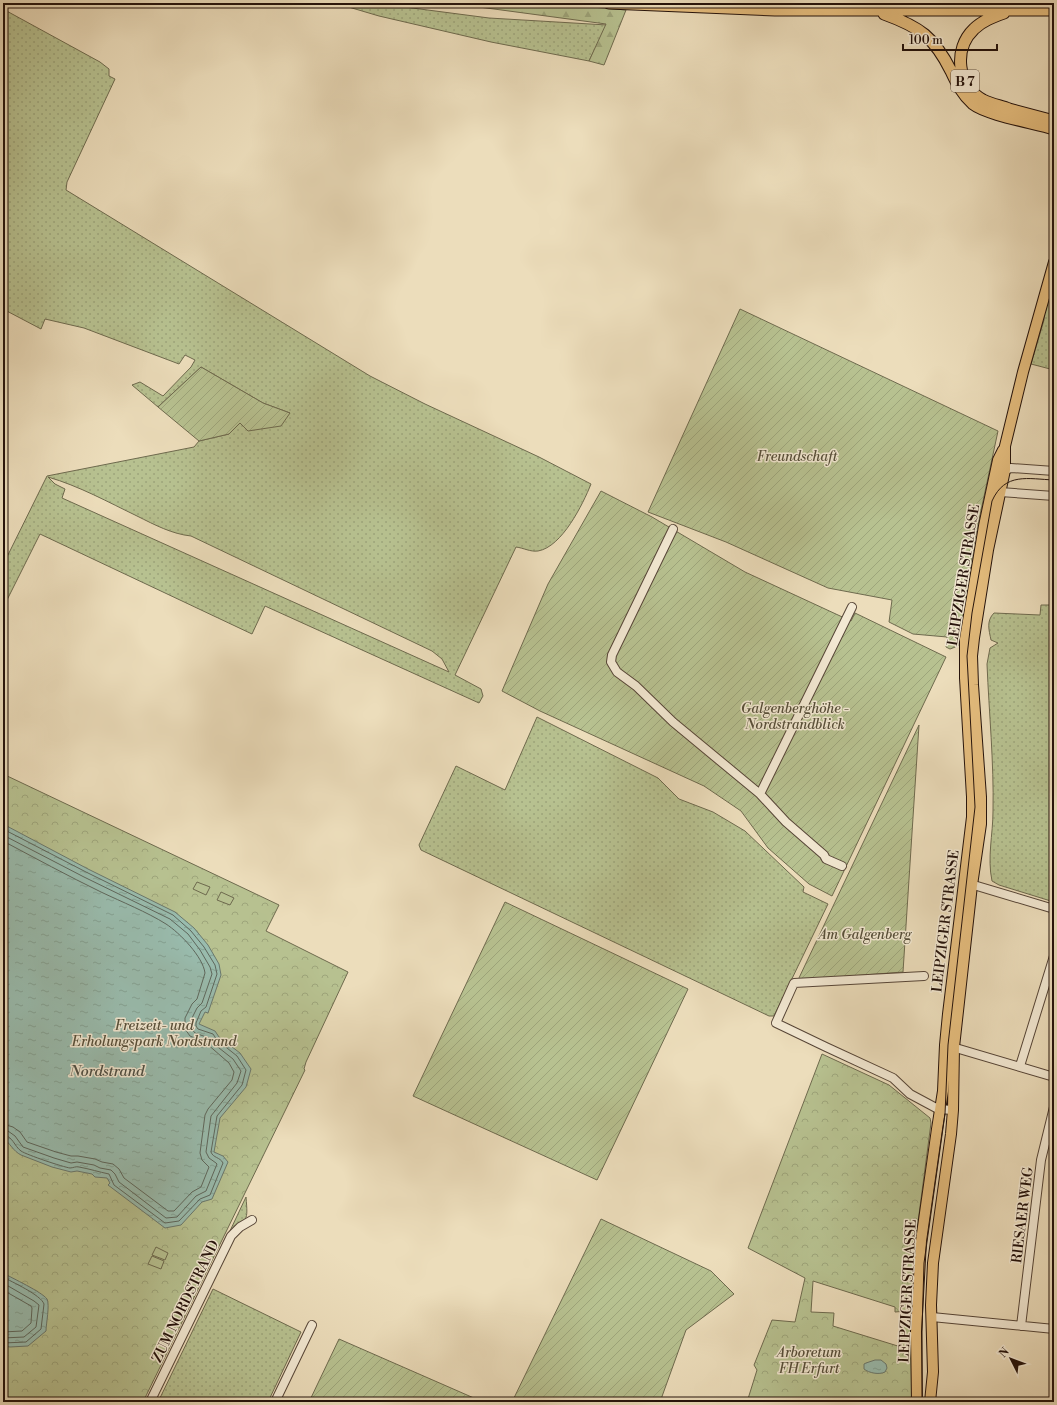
<svg xmlns="http://www.w3.org/2000/svg" width="1057" height="1405" font-family="'Libre Bodoni',serif">
  <defs>
    <pattern id="grass-dots" width="8" height="8" patternUnits="userSpaceOnUse"><rect width="8" height="8" fill="#b7c190"/><path d="M2 2h.1M6 6h.1" fill="none" stroke="#9da57b" stroke-width="1.8" stroke-linecap="round"/></pattern>
    <pattern id="forest-firs" width="22" height="20" patternUnits="userSpaceOnUse"><rect width="22" height="20" fill="#b7c190"/><path d="M5 1l3.5 6h-7zM16 11l3.5 6h-7z" fill="#9da57b"/></pattern>
    <pattern id="park-crowns" width="20" height="18" patternUnits="userSpaceOnUse"><rect width="20" height="18" fill="#b7c190"/><path d="M2 6a3 3 0 1 1 6 0M12 15a3 3 0 1 1 6 0" fill="none" stroke="#9da57b"/></pattern>
    <pattern id="garden-furrows" width="10" height="10" patternUnits="userSpaceOnUse"><rect width="10" height="10" fill="#b7c190"/><path d="M-1 1l2-2M0 10L10 0M9 11l2-2" fill="none" stroke="#9da57b"/></pattern>
    <pattern id="water-ripples" width="26" height="14" patternUnits="userSpaceOnUse"><rect width="26" height="14" fill="#99bcae"/><path d="M2 4q2-2 4 0t4 0M15 11q2-2 4 0t4 0" fill="none" stroke="#84a194"/></pattern>
  </defs>
  <rect width="100%" height="100%" fill="#ecddbb"/>
  <filter id="stains"><feTurbulence type="fractalNoise" baseFrequency=".005" numOctaves="4"/><feColorMatrix values="0 0 0 0 .2 0 0 0 0 .09 0 0 0 0 .02 0 0 0 .5 -.17"/></filter>
  <radialGradient id="worn" r=".72"><stop offset=".6" stop-color="#630" stop-opacity="0"/><stop offset="1" stop-color="#630" stop-opacity=".3"/></radialGradient>
  <path fill="url(#grass-dots)" stroke="#6e6a4e" fill-rule="evenodd" d="M335,3H374L489,18L607,25L589,61L491,42L379,16Z
    M3,9L100,62L109,69V76L115,79L67,182L66,190L370,376L425,404L539,457L591,484C583,504 562,547 538,551C530,552 524,548 516,547L455,675L481,689L483,696L479,703L265,606L252,634L40,534L3,608V565L47,476L194,447L199,441L229,434L240,423L290,413L263,403L201,367L158,407L132,385L140,382L163,396L191,367L195,360L185,355L179,364L84,328L45,319L41,329L3,309ZM48,477C79,486 108,502 137,516C155,525 172,534 191,536L432,651L442,659L449,672L62,498L65,489L55,484Z
    M1054,280V370L1031,364L1044,320V313L1052,291Z
    M1041,605H1054V902L999,885L992,881C987,857 993,835 993,811C994,762 989,713 987,664L990,648L998,643L991,640C989,630 986,621 994,613L1040,615Z
    M537,717L658,778L679,799L713,812L745,831L804,887L803,892L828,904L774,1016H769L421,850L419,845L456,766L505,790Z
    M246,1197C248,1222 248,1218 229,1233Z
    M213,1289L301,1332L268,1402H158Z"/>
  <path fill="url(#forest-firs)" stroke="#6e6a4e" d="M449,3H547L626,10L604,65L589,61L606,24Z"/>
  <path fill="url(#park-crowns)" stroke="#6e6a4e" d="M3,774L279,905L266,931L348,972L306,1062L304,1069L305,1070L143,1402H3Z
    M822,1054L889,1085L930,1118L931,1123L913,1260L912,1306L907,1311L895,1312V1307L813,1281L811,1312L834,1313L833,1326L901,1347L903,1325L911,1328L913,1366V1402H747L757,1370L754,1365L772,1320L795,1322L805,1278L748,1248Z"/>
  <path fill="url(#garden-furrows)" stroke="#6e6a4e" d="M740,309L998,431L976,534L958,646L950,649L946,647L947,637L913,634L889,622L892,600L828,588L726,542L648,512Z
    M201,367L263,403L290,413L281,426L248,431L240,423L229,434L199,441L158,407Z
    M601,491L652,517L745,572L851,621L855,613L946,657L832,896L809,884L768,848L741,811L704,786L540,711L502,691L548,584Z
    M919,725L903,972L798,980Z
    M505,902L688,989L597,1180L413,1096Z
    M601,1219L711,1271L734,1294L686,1330L660,1402H512Z
    M339,1339L483,1402H309Z"/>
  <path fill="#b7c190" stroke="#6e6a4e" d="M197,882L210,887L206,895L193,889Z
    M221,892L234,898L230,905L217,900Z
    M156,1247L168,1253L165,1260L152,1255Z
    M152,1256L164,1261L161,1269L148,1264Z"/>
  <path fill="url(#water-ripples)" stroke="#6a786d" d="M3,824L88,869L175,912L194,928L208,945L219,964L221,975L208,1013L205,1012L199,1024L215,1031L219,1037L240,1053L251,1069L246,1087L220,1118L214,1152L223,1156L228,1162L212,1199L202,1202L181,1225L165,1228L108,1185L110,1183L107,1178L95,1177L92,1174L77,1171L71,1172L52,1167L21,1155C13,1151 10,1143 3,1138Z
    M3,1273C12,1278 42,1292 47,1299C50,1305 46,1324 46,1331L28,1346L10,1347L3,1346Z
    M875,1360H881L886,1364L887,1368L885,1372C879,1375 869,1373 864,1369V1364L866,1363Z"/>
  <g fill="none" stroke-linecap="round" stroke-linejoin="round">
    <path stroke="#5e675c" stroke-width="1" d="M3,829L86,872L173,915L191,931L204,947L215,965L217,974L206,1007L201,1011L196,1023V1026L198,1029L213,1034L217,1040L237,1056L246,1070L242,1085L217,1116L211,1152C213,1158 220,1157 223,1163L210,1195L200,1199L179,1221L165,1223L114,1185L109,1174C99,1172 90,1169 79,1167C76,1166 73,1168 70,1168C63,1167 27,1155 21,1151C14,1146 13,1136 3,1135
      M3,835L84,877L170,919L188,934L200,950L210,967L212,974L202,1003L197,1008L191,1020V1028L195,1033L209,1038L214,1044L233,1059L241,1071L237,1083L211,1116L206,1152L209,1158L216,1163L217,1164L206,1191L196,1196L177,1217L166,1218L119,1182L115,1174L111,1170L100,1168L94,1165L77,1162L71,1163L54,1158L23,1147L15,1136L8,1131L3,1130
      M3,841C35,858 68,876 101,892C122,902 147,912 166,924C180,933 203,957 205,973L197,999L192,1004L185,1018V1029L190,1036L206,1043L229,1063L234,1072L232,1080L208,1109L205,1115L200,1153L202,1160L209,1167L201,1187L192,1192L174,1211H168L124,1178L119,1169L113,1164L102,1162L95,1159L78,1156H71L56,1152L27,1142L20,1132L13,1127L3,1124
      M3,1277C12,1282 41,1295 44,1304L41,1329L26,1342L3,1343
      M3,1283L34,1301L39,1305L36,1327L24,1337L3,1338
      M3,1290L31,1306L32,1308L31,1323L22,1331L3,1332"/>
    <g stroke="#564537" stroke-width="10">
      <path id="minor" d="M1000,472L1011,468L1054,471
        M997,487L1000,492L1054,496
        M673,529L612,655L611,662L617,672L636,686L673,722L760,794L786,822L824,855L826,859L842,866
        M760,794L852,607
        M967,883L1054,909
        M924,976L794,983L776,1023L826,1047L893,1078L910,1094L938,1109L953,1110
        M949,1046L1054,1077
        M1020,1066L1054,956
        M932,1317L1054,1329
        M1021,1326L1041,1160L1054,1107
        M150,1402L231,1236L240,1227L252,1220
        M275,1402L312,1325"/>
    </g>
    <g stroke="#24120b" stroke-width="12">
      <path id="major" d="M917,1402L916,1332L921,1241L937,1129L943,1091L945,1045L948,1014L972,817V797L965,678V639L984,526L998,460L1003,450
        M930,1402L933,1372L931,1305L933,1263L951,1134L953,1110L954,1047L972,885L981,824V797L973,685L972,656L974,638L988,550L1005,470V446L1023,372L1054,262"/>
    </g>
    <g stroke="#24120b" stroke-width="13">
      <path id="highway" d="M609,3L775,10H1054
        M1004,13C993,17 982,21 974,29C953,49 957,86 983,100C991,104 1001,106 1009,109C1024,113 1039,117 1054,121
        M884,14C920,27 934,37 951,71C957,84 962,94 973,104C987,115 1035,123 1054,129"/>
    </g>
    <use href="#minor" stroke="#f3e9d3" stroke-width="8"/>
    <use href="#major" stroke="#e6be7e" stroke-width="10"/>
    <use href="#highway" stroke="#e6be7e" stroke-width="11"/>
    <path stroke="#24120b" stroke-width="1" d="M922,1402V1332L924,1263L945,1114L948,1045L975,807L967,656L972,613L992,501C1005,472 1028,479 1054,480"/>
  </g>
  <g text-anchor="middle" stroke-width="3" stroke-linejoin="round" paint-order="stroke">
    <rect fill="#f3e9d3" stroke="#625247" stroke-width="1" x="951" y="70" width="28" height="22" rx="3"/>
    <g font-size="13" font-weight="bold" fill="#24120b">
      <text x="965" y="86">B 7</text>
    </g>
    <g font-size="14" font-style="italic" fill="#574f3a" stroke="#f3e9d3">
      <text x="797" y="461">Freundschaft</text>
      <text x="795" y="713">Galgenberghöhe -<tspan x="795" dy="16">Nordstrandblick</tspan></text>
      <text x="865" y="939">Am Galgenberg</text>
      <text x="154" y="1030">Freizeit- und<tspan x="154" dy="16">Erholungspark Nordstrand</tspan></text>
      <text x="809" y="1357">Arboretum<tspan x="809" dy="16">FH Erfurt</tspan></text>
    </g>
    <g font-size="14" fill="#24120b" stroke="#f3e9d3">
      <text transform="translate(963 575) rotate(-81)" y="5">LEIPZIGER STRASSE</text>
      <text transform="translate(945 921) rotate(-83)" y="5">LEIPZIGER STRASSE</text>
      <text transform="translate(1022 1215) rotate(-83)" y="5">RIESAER WEG</text>
      <text transform="translate(907 1291) rotate(-87)" y="5">LEIPZIGER STRASSE</text>
      <text transform="translate(185 1301) rotate(-64)" y="5">ZUM NORDSTRAND</text>
    </g>
    <g font-size="15" font-style="italic" fill="#4d4e44" stroke="#f3e9d3">
      <text x="107" y="1076">Nordstrand</text>
    </g>
  </g>
  <rect width="1057" height="1405" fill="none" stroke="#ecddbb" stroke-width="16"/>
  <rect x="4" y="4" width="1049" height="1397" fill="none" stroke="#24120b" stroke-width="2"/>
  <rect x="8" y="8" width="1041" height="1389" fill="none" stroke="#24120b"/>
  <g transform="translate(1011 1359) rotate(312)" stroke="#f3e9d3" stroke-width="3" paint-order="stroke">
  <path d="M0-3L7 15L0 10L-7 15Z" fill="#24120b"/>
  <text y="-6" font-size="11" font-weight="bold" text-anchor="middle" fill="#24120b">N</text>
  </g>
  <path d="M903 44v6h94v-6" fill="none" stroke="#24120b" stroke-width="2"/>
  <text x="909" y="44" font-size="12" fill="#24120b" stroke="#f3e9d3" stroke-width="3" paint-order="stroke">100 m</text>
  <rect width="100%" height="100%" filter="url(#stains)"/>
  <rect width="100%" height="100%" fill="url(#worn)"/>
</svg>
